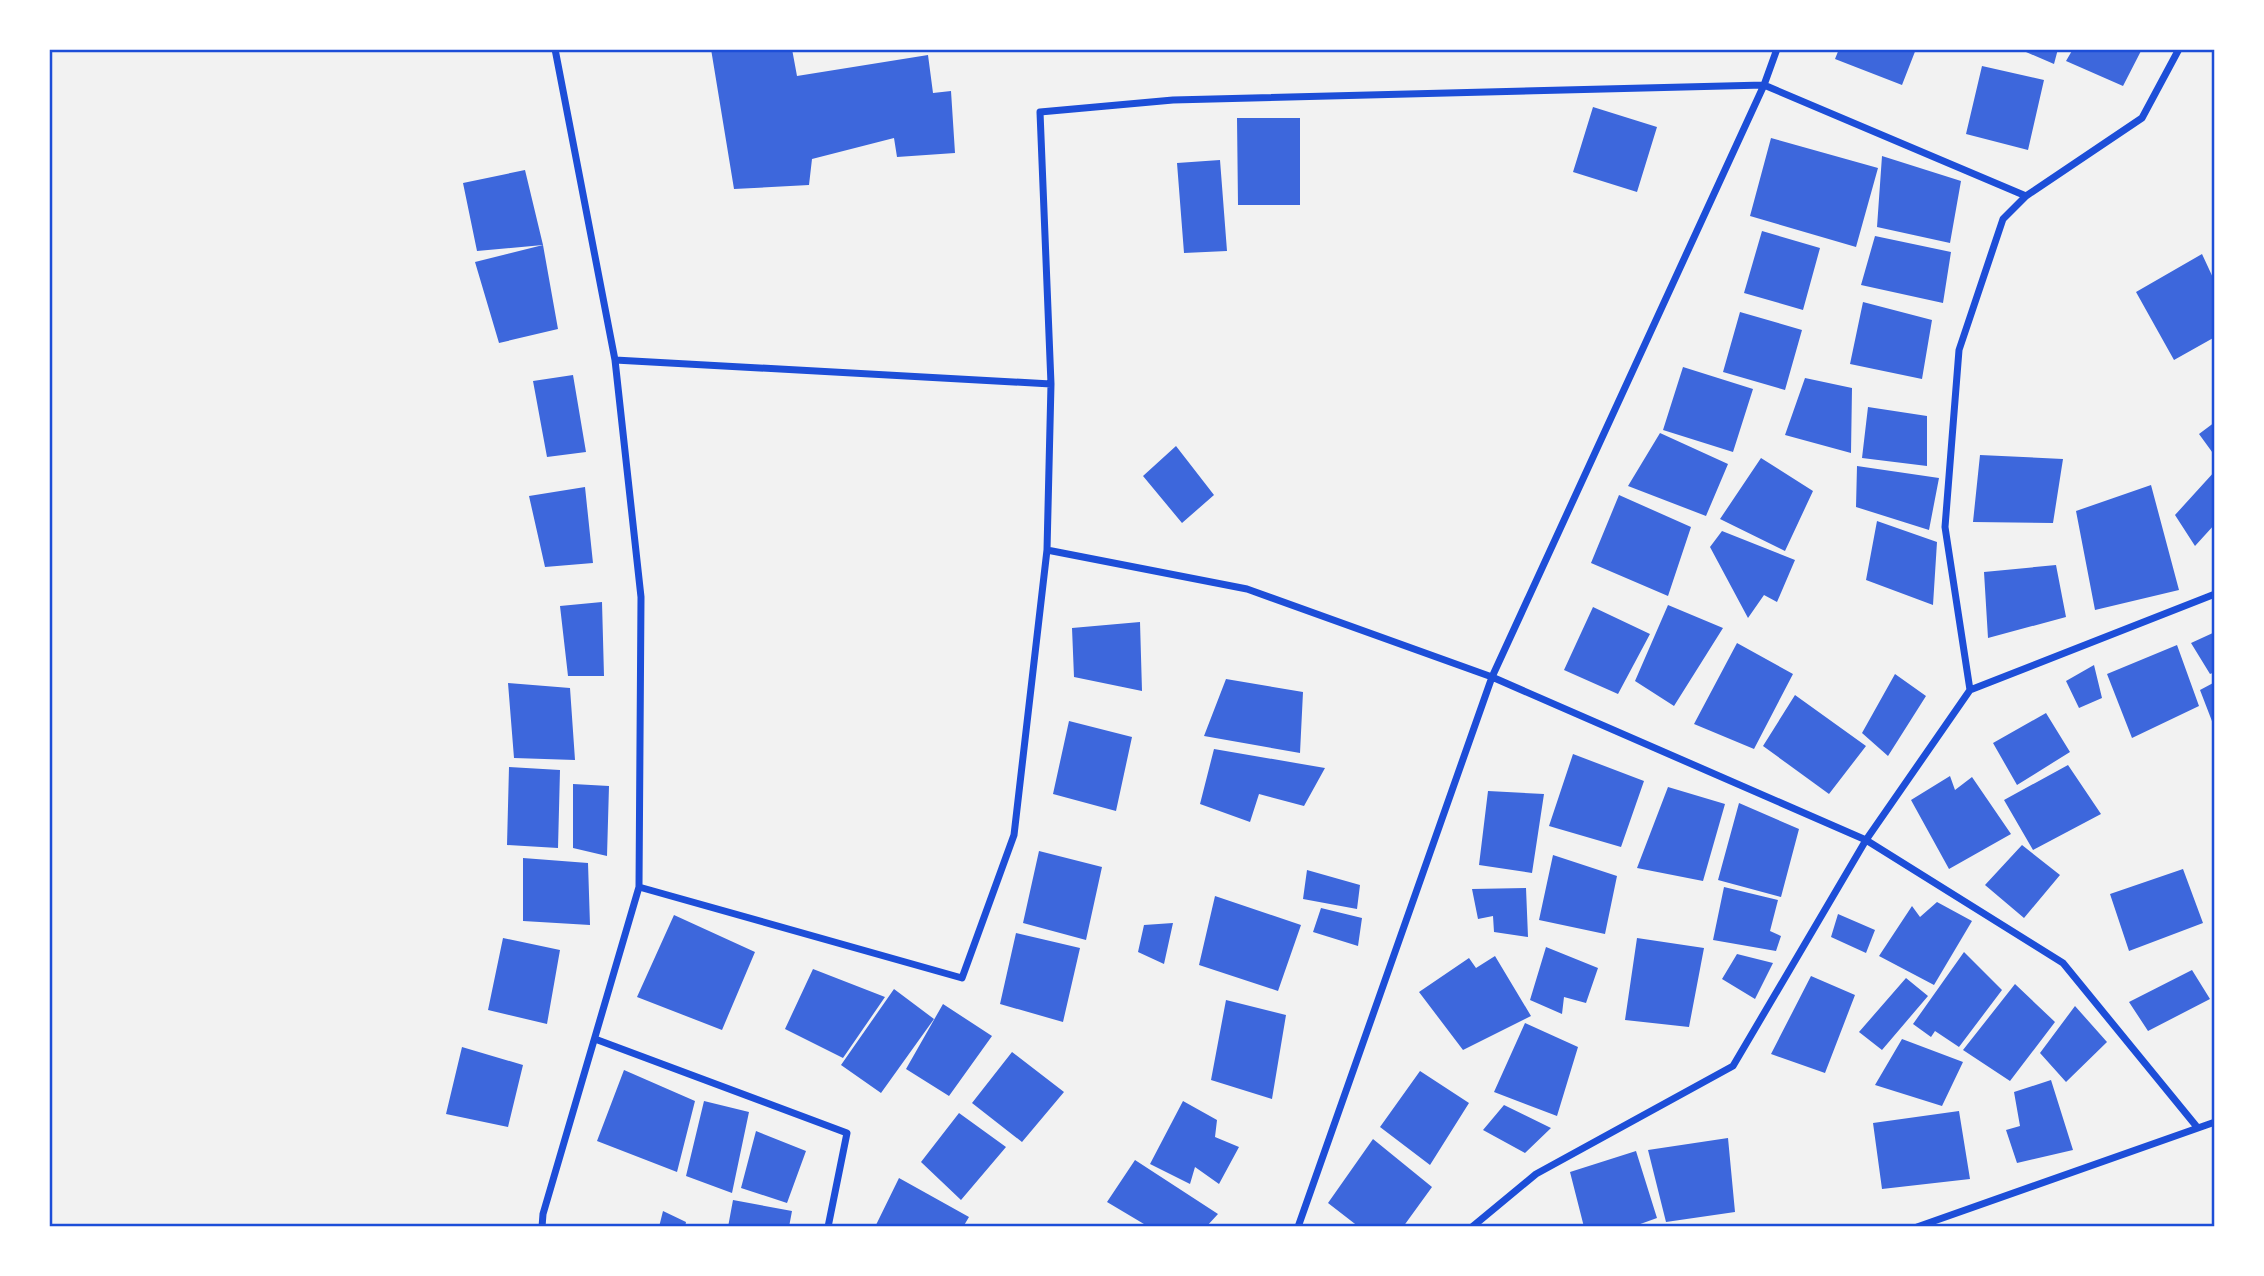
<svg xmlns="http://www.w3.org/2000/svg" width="2264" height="1276" font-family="Commissioner,sans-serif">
  <rect width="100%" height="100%" fill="#f2f2f2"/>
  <path fill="#3d67dc" d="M711,49H792L797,76L928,55L933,93L951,91L955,153L897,157L894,138L812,159L809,185L734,189Z
    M1839,49H1916L1902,85L1835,59Z
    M2019,49H2058L2054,64Z
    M2073,49H2142L2123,86L2066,61Z
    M1982,66L2044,80L2028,150L1966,134Z
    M1593,107L1657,127L1637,192L1573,172Z
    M1237,118H1300V205H1238Z
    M1771,138L1878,168L1856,247L1750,216Z
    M1882,156L1961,181L1950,243L1877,227Z
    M1220,160L1227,251L1184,253L1177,163Z
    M525,170L543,245L558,329L499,343L475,262L543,245L477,251L463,183Z
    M1762,231L1820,248L1803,310L1744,293Z
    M1875,236L1951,252L1943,303L1861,285Z
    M2202,254L2215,282V337L2174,360L2136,292Z
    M1863,302L1932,320L1922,379L1850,364Z
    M1740,312L1802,330L1785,390L1723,372Z
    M1683,367L1753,389L1733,452L1663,430Z
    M573,375L586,452L547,457L533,381Z
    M1805,378L1852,388L1851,453L1785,435Z
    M1868,407L1927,416V466L1862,458Z
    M2215,422V456L2199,434Z
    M1660,433L1728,464L1706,516L1628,486Z
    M1176,446L1214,495L1182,523L1143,476Z
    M1980,455L2063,459L2053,523L1973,522Z
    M1761,458L1813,491L1785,551L1720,519Z
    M1857,466L1939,478L1929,530L1856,507Z
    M2215,471V524L2195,546L2175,515Z
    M2151,485L2179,590L2095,610L2076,511Z
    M585,487L593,563L545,567L529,496Z
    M1619,495L1691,527L1668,596L1591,563Z
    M1877,521L1937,542L1933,605L1866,580Z
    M1722,531L1795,560L1777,602L1764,595L1748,618L1710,547Z
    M2056,565L2066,617L1988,638L1984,572Z
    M602,602L604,676H568L560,606Z
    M1668,605L1723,628L1674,706L1635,681Z
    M1593,607L1650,634L1618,694L1564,670Z
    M1140,622L1142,691L1074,677L1072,628Z
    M2215,632V672L2210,674L2191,643Z
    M1737,643L1793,674L1754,749L1694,724Z
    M2177,645L2199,706L2132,738L2107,674Z
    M2094,665L2102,698L2079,708L2066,681Z
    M1895,674L1926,696L1888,756L1862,733Z
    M1226,679L1303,692L1300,753L1204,736Z
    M2215,682V729L2200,690Z
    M508,683L570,688L575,760L514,758Z
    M1795,695L1866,746L1829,794L1763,746Z
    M2046,713L2070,752L2017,785L1993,743Z
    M1069,721L1132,737L1116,811L1053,794Z
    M1214,749L1325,768L1304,806L1259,794L1250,822L1200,804Z
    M1573,754L1644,781L1621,847L1549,826Z
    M2068,765L2101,814L2033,850L2004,800Z
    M509,767L560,770L558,848L507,845Z
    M1950,776L1955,790L1972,777L2011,834L1949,869L1911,800Z
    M573,784L609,786L607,856L573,848Z
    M1668,787L1725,804L1703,881L1637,868Z
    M1488,791L1544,794L1532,873L1479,865Z
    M1739,803L1799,829L1781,897L1718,880Z
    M2022,845L2060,875L2024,918L1985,885Z
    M1039,851L1102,867L1086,940L1023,923Z
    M1553,855L1617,876L1605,934L1539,920Z
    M523,858L588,863L590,925L523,921Z
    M2183,869L2203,923L2129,951L2110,894Z
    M1307,870L1360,885L1357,909L1303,899Z
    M1724,887L1778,900L1770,931L1781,936L1776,951L1713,940Z
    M1526,888L1528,937L1494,932L1493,916L1478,919L1472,889Z
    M1215,896L1301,925L1278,991L1199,965Z
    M1937,902L1972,921L1934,985L1879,956L1912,906L1920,917Z
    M1321,908L1362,918L1358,946L1313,932Z
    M1838,914L1875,930L1866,953L1831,937Z
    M674,915L755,952L722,1030L637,997Z
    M1173,923L1164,964L1138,952L1144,925Z
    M1016,933L1080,948L1063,1022L1000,1004Z
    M503,938L560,950L547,1024L488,1010Z
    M1637,938L1704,948L1689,1027L1625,1020Z
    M1546,947L1598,968L1586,1003L1564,997L1562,1014L1530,1000Z
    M1964,952L2002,990L1959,1047L1935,1031L1931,1037L1913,1024Z
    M1737,954L1773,963L1755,999L1722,979Z
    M1495,956L1531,1016L1463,1050L1419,992L1469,958L1476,968Z
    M813,969L885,997L843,1058L785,1029Z
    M2192,970L2210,999L2148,1031L2129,1002Z
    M1811,976L1855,995L1825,1073L1771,1054Z
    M1906,978L1928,996L1882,1050L1859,1032Z
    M2015,984L2055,1022L2010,1081L1963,1050Z
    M894,989L934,1019L881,1093L841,1065Z
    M1226,1000L1286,1015L1272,1099L1211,1080Z
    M943,1004L992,1036L949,1096L906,1069Z
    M2075,1006L2107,1042L2066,1082L2040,1053Z
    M1525,1023L1578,1047L1557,1116L1494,1092Z
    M1902,1039L1963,1062L1942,1106L1875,1085Z
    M462,1047L523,1065L508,1127L446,1114Z
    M1012,1052L1064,1092L1022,1142L972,1103Z
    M624,1070L695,1101L677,1172L597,1141Z
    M1420,1071L1469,1103L1430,1165L1380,1127Z
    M2051,1080L2073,1150L2017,1163L2006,1130L2020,1126L2014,1092Z
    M704,1101L749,1112L732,1193L686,1176Z
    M1183,1101L1217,1120L1215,1137L1239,1147L1219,1184L1195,1167L1190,1184L1150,1164Z
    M1504,1105L1551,1128L1525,1153L1483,1130Z
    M1959,1111L1970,1179L1882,1189L1873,1123Z
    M959,1113L1006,1147L961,1200L921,1162Z
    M756,1131L806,1151L787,1203L741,1188Z
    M1728,1138L1735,1212L1666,1222L1648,1150Z
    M1373,1139L1432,1187L1403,1227H1359L1328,1203Z
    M1636,1151L1657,1218L1632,1227H1584L1570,1172Z
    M1135,1160L1218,1214L1206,1227H1149L1107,1202Z
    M899,1178L969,1217L963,1227H875Z
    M733,1200L792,1211L789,1227H728Z
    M663,1211L686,1222L685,1227H659Z"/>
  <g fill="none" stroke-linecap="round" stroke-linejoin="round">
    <path stroke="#1d4ed8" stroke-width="7" d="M615,360L1051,384
      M1047,550L1247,589L1492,677L1866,840L2063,963L2197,1127
      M1970,690L1945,527L1959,350L2003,219L2026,196L2142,118L2179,49
      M639,887L962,978L1014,835L1047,550L1051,384L1040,112L1173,100L1764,85L2026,196
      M595,1039L847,1133L828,1227
      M542,1227L543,1214L639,887L641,597L615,360L555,49
      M1298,1227L1492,677L1764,85L1777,49
      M1472,1227L1536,1174L1733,1066L1866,840L1970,690L2215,594
      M1917,1227L2215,1122"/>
  </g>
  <rect width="2264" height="1276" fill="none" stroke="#ffffff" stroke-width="102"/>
  <rect x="51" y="51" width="2162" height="1174" fill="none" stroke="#1d4ed8" stroke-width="2.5"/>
</svg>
